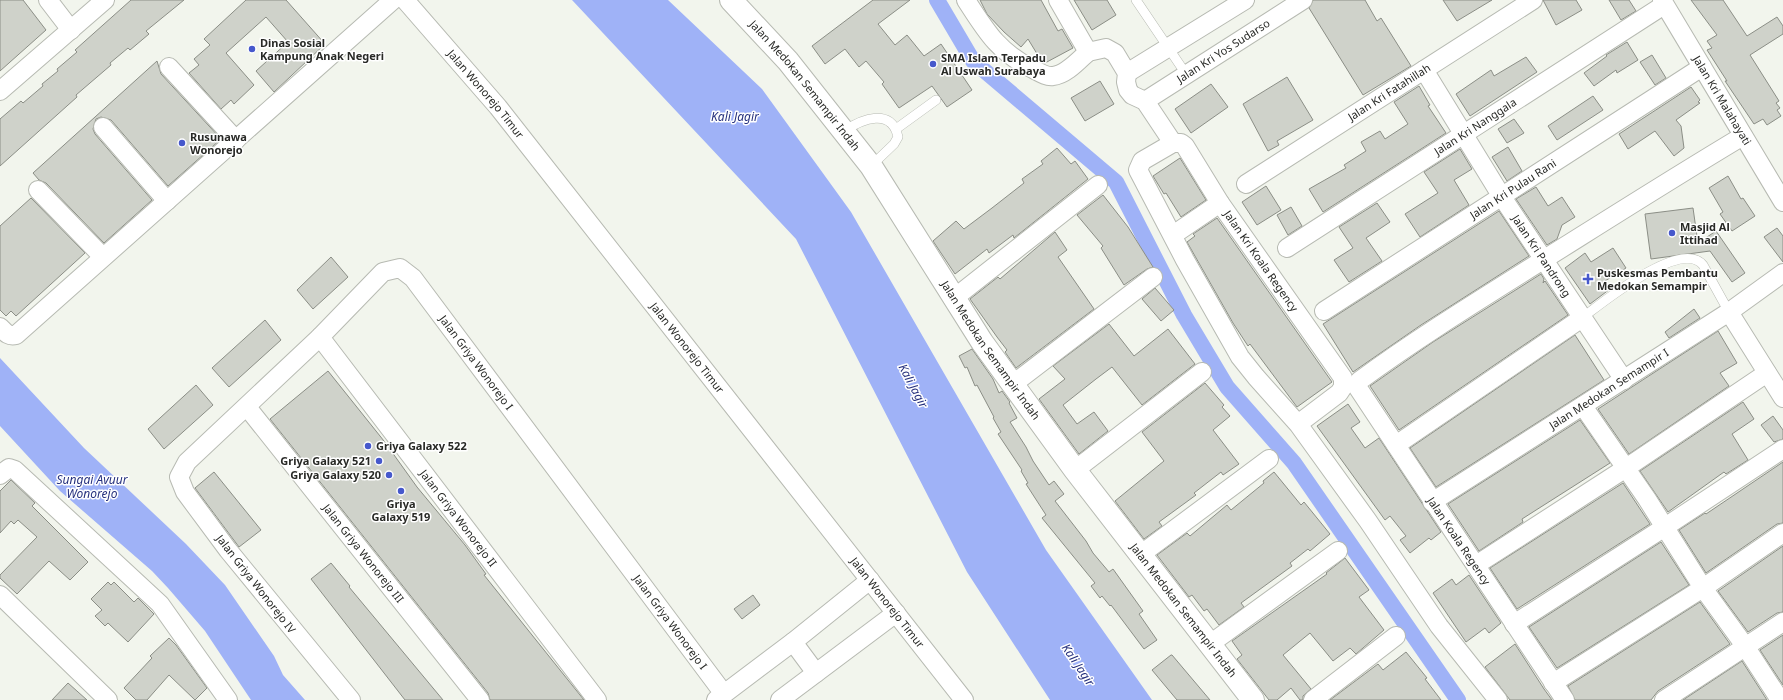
<svg xmlns="http://www.w3.org/2000/svg" width="1783" height="700" font-family="'Noto Sans',sans-serif">
  <rect width="100%" height="100%" fill="#f2f5ed"/>
  <path fill="#9fb2f7" d="M572,0H668L762,89L851,212L1046,550L1152,700H1050L967,572L796,239Z
    M0,358L84,448L186,544L225,585L274,656L283,675L305,700H251L205,631L168,588L152,571L60,491L0,426Z"/>
  <g fill="none" stroke-linecap="round" stroke-linejoin="round">
    <path stroke="#9fb2f7" stroke-width="16" d="M937,0L973,61L1116,182L1184,315L1227,387L1294,463L1458,700"/>
  </g>
  <path fill="#cfd2ca" stroke="#8b8e86" d="M0,0H23L46,30L0,71Z
    M131,0H184L146,31L149,34L130,50L128,48L110,63L111,65L76,95L77,97L0,166V119L21,101L23,103L43,86L42,84L58,71L57,69L77,52L75,50Z
    M246,0H286L325,44L274,92L256,71L288,42L266,17L226,53L254,85L234,104L231,100L221,109L189,73L199,65L194,59L210,45L204,39Z
    M873,0H910L878,24L895,45L907,35L924,56L941,44L972,90L947,107L932,86L899,108L882,84L884,82L866,61L859,67L845,49L825,64L812,46Z
    M980,0H1041L1058,31L1062,29L1073,48L1045,63L1042,62L1028,39L1021,47L1004,32L987,14Z
    M1074,0H1107L1116,15L1092,30Z
    M1313,0H1365L1377,21L1381,18L1411,66L1363,95L1309,8Z
    M1443,0H1492L1457,21Z
    M1543,0H1576L1582,10L1556,25Z
    M1609,0H1629L1636,11L1621,20Z
    M1691,0H1723L1747,36L1777,17L1783,26V34L1750,55L1779,101L1776,103L1780,108L1777,110L1781,116L1767,125L1763,119L1754,124L1725,81H1727L1707,50L1712,48L1707,41L1717,35Z
    M1627,42L1638,60L1617,73L1616,70L1594,86L1584,73L1607,56L1606,55Z
    M1652,55L1666,78L1655,85L1640,62Z
    M1526,57L1537,72L1470,116L1456,94L1491,70L1494,76Z
    M157,61L161,74L221,139L168,186L111,120L101,117L96,119L93,129L95,134L152,200L104,243L46,183L39,180L33,173Z
    M1287,77L1313,120L1277,141L1279,145L1268,151L1243,104Z
    M1100,81L1114,104L1085,121L1071,98Z
    M1211,84L1228,107L1191,133L1175,109Z
    M1419,86L1430,105L1428,106L1446,133L1323,212L1309,189L1346,168L1344,165L1366,151L1361,142L1380,131L1385,139L1408,124L1394,102Z
    M1691,87L1700,100L1698,102L1700,103L1676,120L1681,126L1684,148L1674,156L1655,131L1628,149L1619,134Z
    M1593,96L1603,110L1557,140L1548,126Z
    M1514,119L1524,133L1507,143L1498,129Z
    M1508,147L1522,171L1507,181L1492,157Z
    M1057,148L1071,164L1075,161L1088,179L1014,238L1013,235L989,253L987,249L955,274L933,241L956,221L964,229L992,208L1024,183L1022,179L1043,164L1041,161Z
    M1460,149L1472,169L1454,180L1469,205L1420,237L1405,214L1438,193L1424,172Z
    M1180,158L1206,200L1181,217L1166,193L1164,194L1153,176Z
    M1728,176L1741,199L1743,198L1755,216L1732,231L1720,214L1723,212L1709,188Z
    M1266,186L1281,210L1257,225L1242,202Z
    M1536,187L1548,206L1562,197L1575,217L1562,225L1557,239L1547,245L1516,199Z
    M1103,195L1128,227L1153,267L1147,269L1124,285L1101,248L1103,246L1077,215Z
    M31,198L85,253L16,316L11,311L6,316L0,310V226Z
    M1377,203L1390,222L1366,238L1382,261L1349,282L1334,260L1353,248L1339,227Z
    M1291,207L1302,226L1288,235L1277,215Z
    M1693,208L1698,243L1716,231L1745,273L1732,282L1710,251L1651,259L1645,214Z
    M1499,211L1529,256L1421,325L1353,372L1323,324Z
    M1217,218L1332,382L1297,407L1250,344L1248,346L1233,323L1187,242L1195,236L1193,234Z
    M1777,228L1783,236V262L1764,237Z
    M1055,232L1067,250L1058,257L1094,309L1016,368L1005,352L1007,350L997,337L970,299L998,277L1000,279Z
    M1613,248L1626,268L1605,281L1610,289L1590,304L1565,268L1585,253L1591,262Z
    M331,257L348,277L313,309L297,290Z
    M1541,274L1544,279L1543,283L1545,281L1568,315L1399,430L1370,386L1433,342Z
    M1155,288L1174,310L1161,321L1142,299Z
    M1694,309L1700,318L1669,338L1665,332Z
    M265,320L281,340L229,387L212,368Z
    M1109,324L1134,356L1168,329L1195,364L1142,405L1112,367L1096,379L1063,405L1077,424L1094,412L1108,431L1079,454L1039,399L1065,379L1053,366Z
    M1718,331L1737,363L1720,373L1729,386L1629,454L1598,409Z
    M1575,335L1604,380L1436,487L1410,448Z
    M972,349L993,379L999,393L1002,391L1010,402L1009,403L1017,418L1010,422L1026,447L1033,461L1049,485L1054,481L1064,494L1055,501L1086,541L1093,553L1109,572L1113,569L1143,611L1139,614L1157,640L1144,649L1111,605L1110,606L1102,596L1100,598L1091,586L1095,583L1042,518L1046,515L1026,484L1028,483L1021,471L1022,470L998,434L1001,432L993,418L994,417L977,385L975,386L967,367L965,368L959,356Z
    M328,371L384,441L417,487L465,545L486,574L484,575L584,700H490L488,693L270,419Z
    M1205,383L1224,405L1222,407L1230,416L1213,430L1239,464L1223,475L1221,472L1194,493L1196,495L1159,522L1162,526L1144,539L1115,501L1164,461L1142,432Z
    M196,385L213,405L164,449L148,429Z
    M1743,402L1754,419L1732,434L1748,460L1726,474L1724,472L1668,512L1640,471Z
    M1348,404L1360,422L1351,428L1365,448L1379,438L1441,532L1431,540L1429,538L1410,553L1400,540L1406,536L1390,516L1385,520L1317,426Z
    M1773,416L1783,430V439L1774,442L1761,425Z
    M1580,420L1610,463L1522,519L1523,522L1479,551L1448,504Z
    M1783,462V523L1777,524L1706,573L1679,530L1705,513L1706,514Z
    M214,472L261,530L239,547L195,488Z
    M1274,472L1301,505L1304,502L1330,534L1310,551L1308,549L1290,563L1292,566L1241,603L1244,607L1219,625L1207,609L1204,611L1192,595L1189,597L1157,555L1187,533L1190,536L1227,505L1231,510L1264,483L1263,481Z
    M11,480L35,503L32,506L88,562L70,580L49,561L17,594L0,578V575L37,537L18,520L14,524L11,521L0,533V491Z
    M1623,483L1650,524L1517,609L1490,568Z
    M1661,542L1689,585L1557,668L1529,627Z
    M1783,546V612L1777,613L1748,632L1718,591Z
    M1345,558L1369,590L1359,597L1384,630L1356,654L1350,648L1333,661L1310,633L1283,655L1311,689L1303,696V700H1300L1291,688L1277,700H1269L1237,659L1242,655L1232,641L1327,574L1326,573Z
    M331,563L350,586L349,587L443,700H405L311,579Z
    M1469,575L1501,623L1489,633L1485,628L1466,642L1433,593L1452,579L1456,585Z
    M108,582L111,585L114,582L134,602L138,598L154,614L128,642L108,623L105,626L95,616L102,610L91,599Z
    M753,595L760,605L742,619L734,609Z
    M1700,602L1730,644L1658,691L1651,700H1575L1568,686Z
    M1783,635V685L1760,650Z
    M169,638L176,645L207,688L195,700L169,675L147,700H136L124,688L152,658L150,656Z
    M1515,644L1544,689L1552,700H1510L1485,667Z
    M1406,652L1427,678L1425,679L1441,700H1330L1378,664L1383,670Z
    M1171,655H1172L1210,700H1177L1152,670Z
    M1742,661L1767,700H1683Z
    M68,683L87,700H52Z"/>
  <g fill="none" stroke-linecap="round" stroke-linejoin="round">
    <g stroke="#b7bab2" stroke-width="10">
      <path id="service" d="M1136,0L1186,74
        M896,129L936,100
        M844,131C862,119 892,107 898,137L894,144L871,166
        M1582,318C1602,303 1681,238 1703,265L1729,312"/>
    </g>
    <g stroke="#b7bab2" stroke-width="20">
      <g id="minor">
        <path d="M48,0L71,30"/>
        <path id="s1" d="M405,0L498,107L964,700"/>
        <path d="M966,0C986,31 998,52 1033,69C1039,72 1046,77 1053,76C1066,75 1079,60 1088,52"/>
        <path d="M1058,0L1088,52L1106,48L1115,53L1127,73L1126,82L1128,90L1132,95L1145,101L1173,143"/>
        <path id="s2" d="M1662,0L1783,202"/>
        <path d="M169,67L236,140"/>
        <path id="s3" d="M1424,70L1502,197L1624,380"/>
        <path d="M1127,73L1245,0"/>
        <path d="M0,91L105,0"/>
        <path id="s4" d="M1145,101L1303,0"/>
        <path d="M103,127L167,201"/>
        <path id="s5" d="M1246,184L1533,0"/>
        <path d="M38,190L103,257"/>
        <path d="M1173,235L1220,203"/>
        <path id="s6" d="M1287,248L1664,5"/>
        <path d="M953,299L1098,185"/>
        <path id="s7" d="M1324,311L1702,67"/>
        <path d="M1729,312L1783,398"/>
        <path d="M0,327C5,332 8,337 16,335L393,0"/>
        <path id="s8" d="M320,337L597,700"/>
        <path d="M1013,384L1153,277"/>
        <path d="M1583,406L1647,499L1703,588L1745,646L1780,700"/>
        <path id="s9" d="M247,407L480,700"/>
        <path d="M1298,424L1339,393L1343,387V378L1220,203L1185,146L1181,143H1173L1142,161L1138,170L1185,260L1240,357L1256,377L1298,424L1368,521L1439,626L1498,700"/>
        <path d="M1396,445L1582,318"/>
        <path d="M1075,470L1202,372"/>
        <path d="M0,475L9,468L15,470L160,604L228,700"/>
        <path id="s10" d="M1432,502L1729,312L1783,273"/>
        <path d="M1140,555L1269,459"/>
        <path d="M1476,565L1626,468L1767,373"/>
        <path d="M0,595L108,700"/>
        <path d="M1514,624L1665,527L1783,449"/>
        <path d="M793,642L816,673"/>
        <path d="M1210,644L1338,551"/>
        <path d="M1553,683L1703,588L1783,533"/>
        <path id="s11" d="M351,700L228,550L185,492L179,477L187,462L320,337L383,272L400,268L413,278L724,694"/>
        <path d="M716,700L793,642L870,580"/>
        <path d="M780,700L896,613"/>
        <path d="M1313,700L1396,636"/>
        <path d="M1565,700L1358,388L1359,381C1419,337 1481,299 1543,260C1610,218 1676,176 1743,136"/>
        <path d="M1664,700L1783,622"/>
      </g>
    </g>
    <g stroke="#b7bab2" stroke-width="24">
      <g id="tertiary">
        <path id="s12" d="M731,0L788,61L871,166L982,342L1075,470L1253,700"/>
      </g>
    </g>
    <use href="#service" stroke="#fff" stroke-width="9"/>
    <use href="#minor" stroke="#fff" stroke-width="18"/>
    <use href="#tertiary" stroke="#fff" stroke-width="22"/>
  </g>
  <g fill="#4658cc" stroke="#fff" stroke-width="1.5">
    <circle cx="252" cy="49" r="4"/>
    <circle cx="933" cy="64" r="4"/>
    <circle cx="182" cy="143" r="4"/>
    <circle cx="1672" cy="233" r="4"/>
    <path d="M1586 273h4v4h4v4h-4v4h-4v-4h-4v-4h4z"/>
    <circle cx="368" cy="446" r="4"/>
    <circle cx="379" cy="461" r="4"/>
    <circle cx="389" cy="475" r="4"/>
    <circle cx="401" cy="491" r="4"/>
  </g>
  <g text-anchor="middle" stroke-width="3" stroke-linejoin="round" paint-order="stroke">
    <g font-size="11" font-weight="bold" fill="#282926" stroke="#fff" text-anchor="start">
      <text x="260" y="47">Dinas Sosial<tspan x="260" dy="13">Kampung Anak Negeri</tspan></text>
      <text x="941" y="62">SMA Islam Terpadu<tspan x="941" dy="13">Al Uswah Surabaya</tspan></text>
      <text x="190" y="141">Rusunawa<tspan x="190" dy="13">Wonorejo</tspan></text>
      <text x="1680" y="231">Masjid Al<tspan x="1680" dy="13">Ittihad</tspan></text>
      <text x="1597" y="277">Puskesmas Pembantu<tspan x="1597" dy="13">Medokan Semampir</tspan></text>
      <text x="376" y="450">Griya Galaxy 522</text>
      <text x="371" y="465" text-anchor="end">Griya Galaxy 521</text>
      <text x="381" y="479" text-anchor="end">Griya Galaxy 520</text>
      <text x="401" y="508" text-anchor="middle">Griya<tspan x="401" dy="13">Galaxy 519</tspan></text>
    </g>
    <g font-size="11" fill="#282926" stroke="#fff">
      <text dy="4" stroke="none"><textPath href="#s4" startOffset="93">Jalan Kri Yos Sudarso</textPath></text>
      <text dy="4" stroke="none"><textPath href="#s12" startOffset="113">Jalan Medokan Semampir Indah</textPath></text>
      <text dy="4" stroke="none"><textPath href="#s5" startOffset="170">Jalan Kri Fatahillah</textPath></text>
      <text dy="4" stroke="none"><textPath href="#s1" startOffset="124">Jalan Wonorejo Timur</textPath></text>
      <text dy="4" stroke="none"><textPath href="#s2" startOffset="117">Jalan Kri Malahayati</textPath></text>
      <text dy="4" stroke="none"><textPath href="#s6" startOffset="224">Jalan Kri Nanggala</textPath></text>
      <text dy="4" stroke="none"><textPath href="#s7" startOffset="225">Jalan Kri Pulau Rani</textPath></text>
      <text dy="4" stroke="none"><textPath href="#s3" startOffset="220">Jalan Kri Pandrong</textPath></text>
      <text transform="translate(1261 261) rotate(55)" y="4">Jalan Kri Koala Regency</text>
      <text dy="4" stroke="none"><textPath href="#s1" startOffset="448">Jalan Wonorejo Timur</textPath></text>
      <text dy="4" stroke="none"><textPath href="#s12" startOffset="437">Jalan Medokan Semampir Indah</textPath></text>
      <text dy="4" stroke="none"><textPath href="#s11" startOffset="712">Jalan Griya Wonorejo I</textPath></text>
      <text dy="4" stroke="none"><textPath href="#s10" startOffset="210">Jalan Medokan Semampir I</textPath></text>
      <text dy="4" stroke="none"><textPath href="#s8" startOffset="228">Jalan Griya Wonorejo II</textPath></text>
      <text transform="translate(1459 541) rotate(56)" y="4">Jalan Koala Regency</text>
      <text dy="4" stroke="none"><textPath href="#s9" startOffset="187">Jalan Griya Wonorejo III</textPath></text>
      <text transform="translate(256 584) rotate(52)" y="4">Jalan Griya Wonorejo IV</text>
      <text dy="4" stroke="none"><textPath href="#s1" startOffset="772">Jalan Wonorejo Timur</textPath></text>
      <text dy="4" stroke="none"><textPath href="#s12" startOffset="761">Jalan Medokan Semampir Indah</textPath></text>
      <text dy="4" stroke="none"><textPath href="#s11" startOffset="1036">Jalan Griya Wonorejo I</textPath></text>
    </g>
    <g font-size="12" font-style="italic" fill="#26317e" stroke="#fff">
      <text x="735" y="121">Kali Jagir</text>
      <text transform="translate(913 386) rotate(62)" y="4">Kali Jagir</text>
      <text x="92" y="484">Sungai Avuur<tspan x="92" dy="14">Wonorejo</tspan></text>
      <text transform="translate(1078 665) rotate(56)" y="4">Kali Jagir</text>
    </g>
  </g>
</svg>
